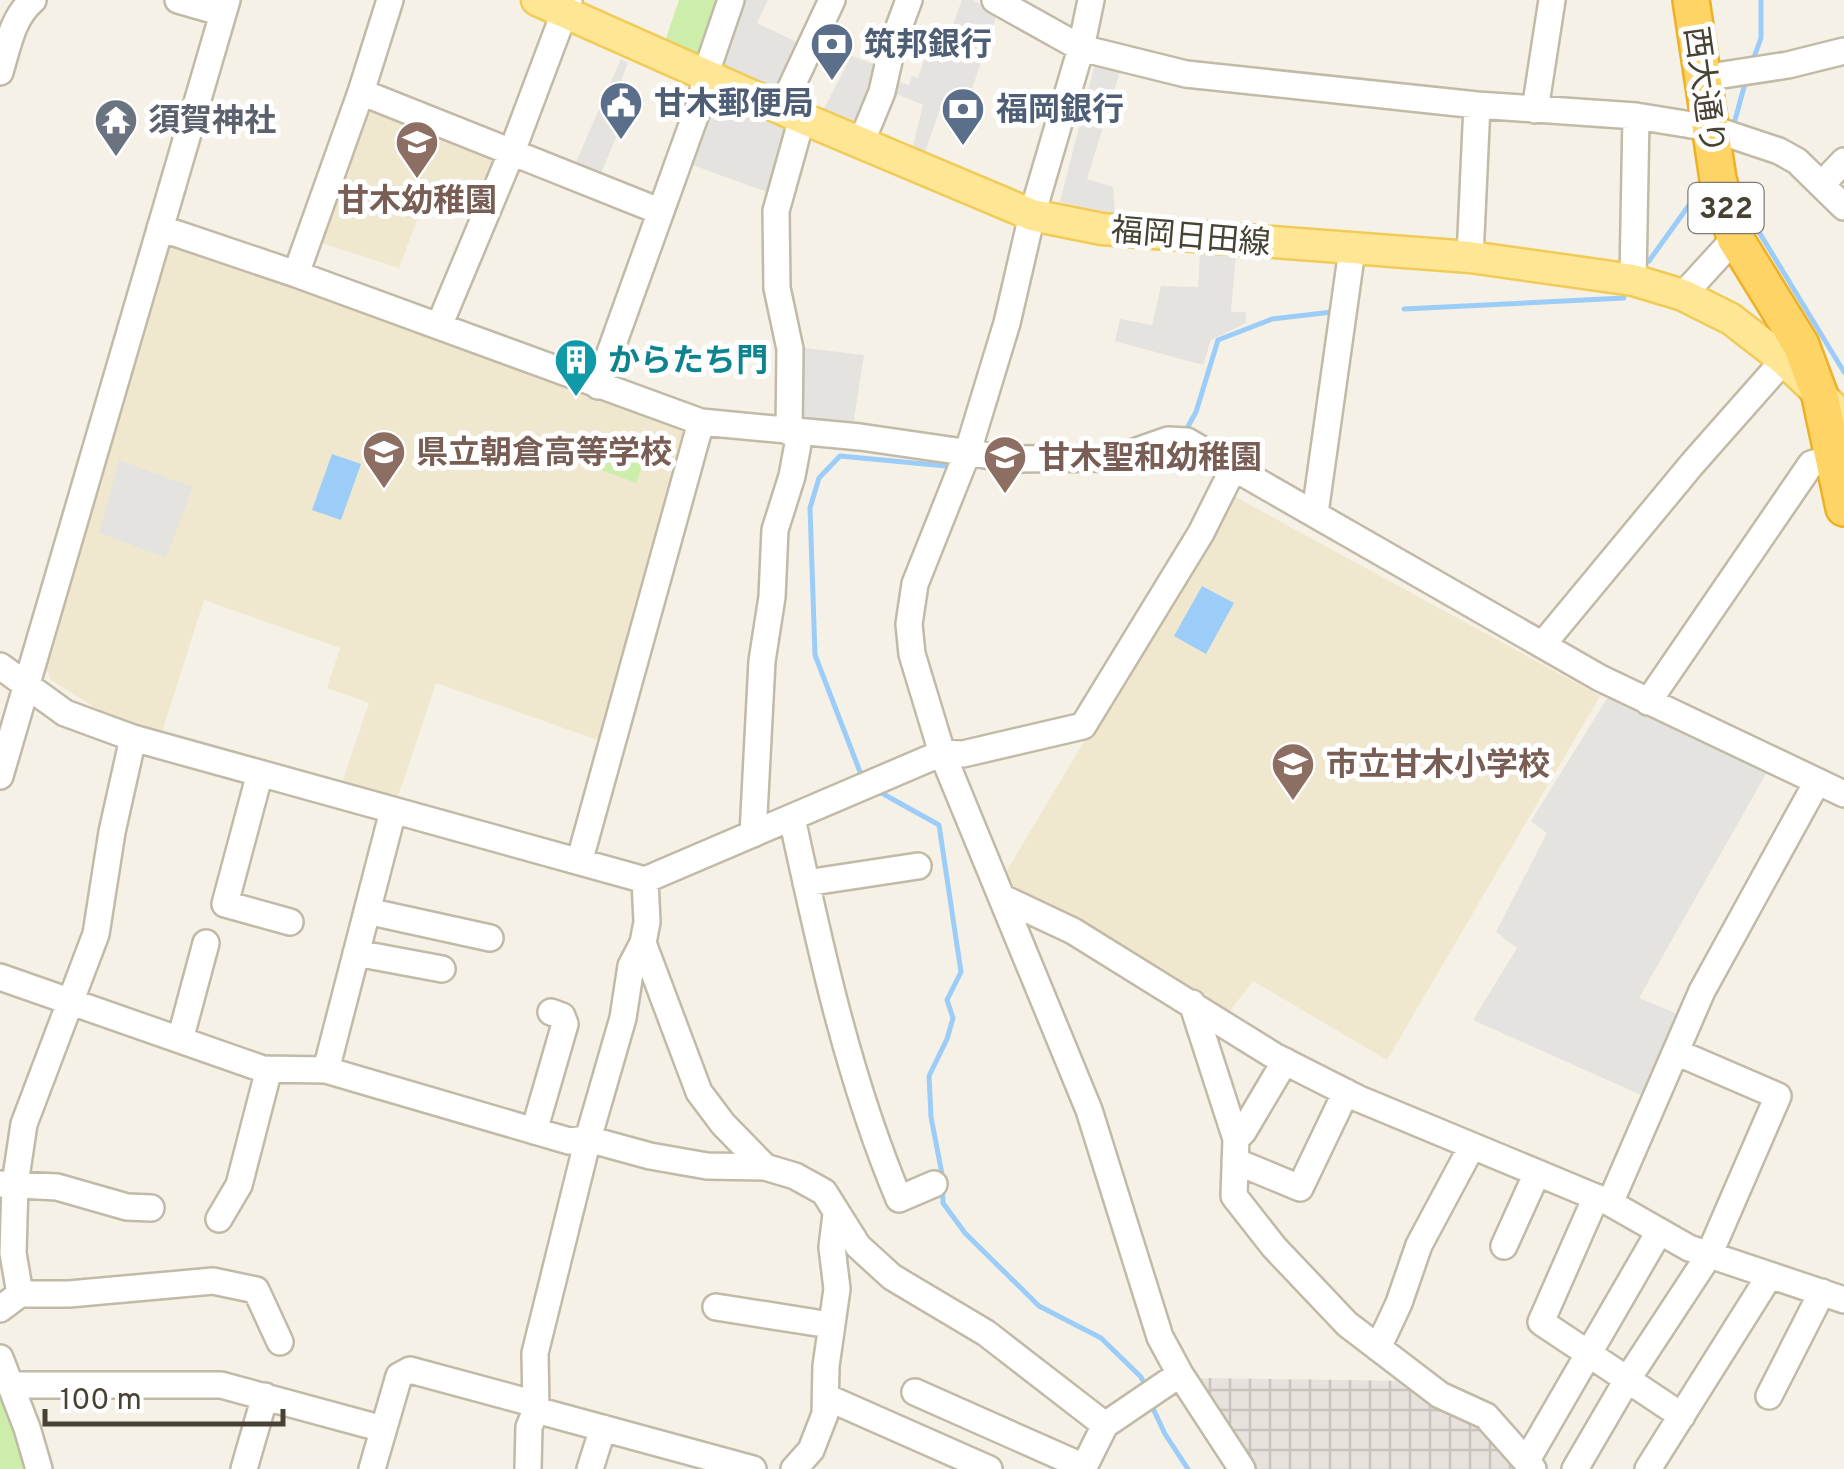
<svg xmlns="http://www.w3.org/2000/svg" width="1844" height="1469" font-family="Overpass,'Noto Sans JP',sans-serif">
  <defs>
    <pattern id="industrial-grid" width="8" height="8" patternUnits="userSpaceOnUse" patternTransform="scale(2.5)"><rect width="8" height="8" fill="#e7e2db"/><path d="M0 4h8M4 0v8" fill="none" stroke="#c8c3bd"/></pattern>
  </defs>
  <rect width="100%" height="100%" fill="#f5f1e6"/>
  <path fill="url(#industrial-grid)" d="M1193,1378L1413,1381L1483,1422L1526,1469H1253Z"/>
  <path fill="#f0e8ce" d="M366,99L505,157L479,222L423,204L399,268L318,242Z
    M171,238L695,427L606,743L436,683L395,805L340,789L369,703L327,688L340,648L204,600L160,738L126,727L51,680L45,665L54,637L49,634L164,242Z
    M1232,495L1600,696L1387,1060L1253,981L1229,1012L1011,885L1007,870Z"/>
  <path fill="#cea" d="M679,0H724L704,57L665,41Z
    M594,439L645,458L636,483L585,464Z
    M0,1391L27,1469H0Z"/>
  <path fill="#e5e3df" d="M739,0H768L757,23L801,44L784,93L718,62Z
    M962,0H973L997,14L964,113L941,106L924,155L913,146L923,105L892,92L895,81L909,85L912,76L918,78L936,27L950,32Z
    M851,56L881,67L863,125L824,109Z
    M621,59L628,63L614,97L630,104L599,178L573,169Z
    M1096,59L1122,65L1087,179L1113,187L1115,214L1060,202Z
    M707,94L794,132L772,194L684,162Z
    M1200,255H1236L1231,312H1246V323L1211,340L1203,365L1115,341L1120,319L1152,325L1161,286L1198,287Z
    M796,347L864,355L852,432L793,427Z
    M119,460L193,487L166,558L99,533Z
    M1608,697L1767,772L1639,998L1685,1017L1650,1099L1473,1020L1517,948L1496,932L1547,833L1531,821Z"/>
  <path fill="#9ccdf8" d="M332,454L361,464L341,520L312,510Z
    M1202,586L1234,603L1206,654L1174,636Z"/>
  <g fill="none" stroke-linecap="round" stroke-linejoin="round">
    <path stroke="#9ccdf8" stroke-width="5" d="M1753,60L1761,38V0
      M1735,120L1746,80
      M1742,204L1844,372
      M1649,261L1702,187
      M1404,309L1624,298
      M1186,430L1196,412L1218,340L1272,319L1332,312
      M862,777L815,655L810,508L819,478L840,456L946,466
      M878,791L939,825L961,972L947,1000L953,1018L947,1039L929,1076L931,1117L942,1174L943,1203L965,1233L1039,1306L1101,1338L1141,1377L1146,1387
      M1150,1402L1165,1434L1188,1469"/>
    <g stroke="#c1baa7" stroke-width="30">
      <path id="minor" d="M178,0L223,13
        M995,0L1081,48L1186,74L1477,105L1636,116L1710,128L1779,151L1797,161L1844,207
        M1091,0L1081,48L1032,215L1007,323L968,451L915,584L909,624L912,654L942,753L1089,1110L1160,1337L1180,1374L1242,1469
        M0,72C8,46 12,18 33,0
        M1703,78L1788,65L1844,51
        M361,92L659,211
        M781,109L832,0
        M1535,110L1552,0
        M861,143L882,92L893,43L909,0
        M1823,183L1844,161
        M160,228L296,274L701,422L860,437L1012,459L1117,458L1168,440L1187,441L1600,678L1844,794
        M1470,257L1477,105
        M296,274L361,92L390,0
        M1633,280L1636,116
        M1683,295L1735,238
        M439,326L511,154L569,0
        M598,386L702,97L705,76L731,0
        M789,432L790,349L777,288L776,211L802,118
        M1315,513L1352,250
        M1543,644L1693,463L1784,360
        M0,666L65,713L133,738L645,880L942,753L963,754L1083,726L1201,533L1234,467
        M1648,702L1811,464L1833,457
        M260,773L225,904L290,922
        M0,776L227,0
        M792,818C820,947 848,1078 899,1199L934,1184
        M753,834L762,661L772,597L775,530L792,476L800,433
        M580,859L701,422
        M645,880L647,922L643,943L699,1092L723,1124L765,1167
        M806,883L918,866
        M1003,898L1073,931L1276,1057L1357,1098L1610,1203L1689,1248L1844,1300
        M367,911L490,938
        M643,943L631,966L623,1018L588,1139L535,1353L536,1410L753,1469
        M356,953L442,969
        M0,977L263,1069L326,1070L569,1141L588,1139L650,1156L707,1166L765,1167L795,1176L824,1192L858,1246L892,1277L986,1333L1105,1425
        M1192,1003L1236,1139L1234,1196L1274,1247L1347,1324L1440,1395L1486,1416L1533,1469
        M180,1040L206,943
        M326,1070L393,811
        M534,1131L565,1024L562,1016L551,1012
        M1236,1139L1243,1132L1285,1061
        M1235,1161L1300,1188L1346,1092
        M0,1184L57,1187L127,1207L151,1208
        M1596,1197L1541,1322L1682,1416
        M1610,1203L1702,991L1817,782
        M219,1219L239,1185L269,1069
        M1504,1246L1537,1173
        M20,1294L13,1253L15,1184L24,1124L96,934L112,832L133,738
        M716,1307L830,1325
        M0,1309L20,1294H69L213,1281L256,1290L280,1342
        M1378,1348L1399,1303L1419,1245L1472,1146
        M0,1358L27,1428L39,1469
        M10,1385H221L383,1429
        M915,1392L1084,1467
        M1769,1396L1822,1292
        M826,1397L989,1469
        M1527,1460L1659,1232
        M244,1469L265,1396
        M372,1469L399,1376L410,1370L536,1404
        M528,1469L529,1427L536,1410
        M590,1469L603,1428
        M794,1469L811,1450L825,1414L826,1366L837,1289L832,1247L836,1214
        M1083,1469L1105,1425L1180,1374
        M1575,1469L1627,1380L1709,1255L1778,1096L1676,1052
        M1648,1469L1770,1275"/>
    </g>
    <g stroke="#f1cb58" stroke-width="35">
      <path id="major" d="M537,0L802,118L1032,215L1102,229L1470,257L1633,280L1683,295L1731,319L1784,360L1844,418"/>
    </g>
    <g stroke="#eeb026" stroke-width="40">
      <path id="highway" d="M1691,0L1718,179L1735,238L1801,345L1820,396L1844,508"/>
    </g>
    <use href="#minor" stroke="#fff" stroke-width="25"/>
    <use href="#major" stroke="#ffe695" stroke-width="30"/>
    <use href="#highway" stroke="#ffd467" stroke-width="35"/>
  </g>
  <defs>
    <g id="bank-pin" transform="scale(2.25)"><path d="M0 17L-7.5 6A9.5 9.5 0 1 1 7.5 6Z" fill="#5c6f8a" stroke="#fff"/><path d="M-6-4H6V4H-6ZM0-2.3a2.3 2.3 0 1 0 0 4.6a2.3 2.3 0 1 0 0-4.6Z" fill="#fff"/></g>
    <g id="civic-pin" transform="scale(2.25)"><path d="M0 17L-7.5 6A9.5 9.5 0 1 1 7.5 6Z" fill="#5c6f8a" stroke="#fff"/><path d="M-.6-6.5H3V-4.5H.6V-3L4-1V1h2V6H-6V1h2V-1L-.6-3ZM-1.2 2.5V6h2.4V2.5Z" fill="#fff"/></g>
    <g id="temple-pin" transform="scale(2.25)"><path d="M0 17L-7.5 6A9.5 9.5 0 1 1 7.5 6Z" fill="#6b7280" stroke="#fff"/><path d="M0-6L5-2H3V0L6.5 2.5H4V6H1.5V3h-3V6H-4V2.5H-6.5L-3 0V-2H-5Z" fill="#fff"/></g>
    <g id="school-pin" transform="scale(2.25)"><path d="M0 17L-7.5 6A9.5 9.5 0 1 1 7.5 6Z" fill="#8d6e63" stroke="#fff"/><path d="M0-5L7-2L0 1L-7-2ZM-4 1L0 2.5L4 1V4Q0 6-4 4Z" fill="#fff"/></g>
    <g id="building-pin" transform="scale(2.25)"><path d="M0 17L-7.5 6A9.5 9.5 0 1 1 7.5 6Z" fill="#0f9aa8" stroke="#fff"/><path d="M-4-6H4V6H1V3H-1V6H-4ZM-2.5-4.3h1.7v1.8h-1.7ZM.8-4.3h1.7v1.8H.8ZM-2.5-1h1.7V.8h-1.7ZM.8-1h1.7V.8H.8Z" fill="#fff"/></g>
  </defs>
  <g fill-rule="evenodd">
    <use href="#bank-pin" x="832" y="44"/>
    <use href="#civic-pin" x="621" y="103"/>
    <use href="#bank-pin" x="963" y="109"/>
    <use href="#temple-pin" x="116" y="120"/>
    <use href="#school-pin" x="417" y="142"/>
    <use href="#building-pin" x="576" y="360"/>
    <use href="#school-pin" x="384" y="452"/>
    <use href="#school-pin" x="1005" y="457"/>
    <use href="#school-pin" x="1293" y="764"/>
  </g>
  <g text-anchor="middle" stroke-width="10" stroke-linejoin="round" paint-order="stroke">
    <rect fill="#fff" stroke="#7f7b71" stroke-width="2.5" x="1688.5" y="183" width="75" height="50" rx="8"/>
    <g font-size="30" font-weight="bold" fill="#484234">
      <text x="1726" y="218">322</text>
    </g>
    <g font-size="32" font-weight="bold" fill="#4e5e75" stroke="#fff" text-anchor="start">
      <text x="864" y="55">筑邦銀行</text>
      <text x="654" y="114">甘木郵便局</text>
      <text x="996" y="120">福岡銀行</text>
    </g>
    <g font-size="32" fill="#484234" stroke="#fff">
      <text transform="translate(1705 90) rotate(82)" y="11">西大通り</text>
      <text transform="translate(1191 236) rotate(5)" y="11">福岡日田線</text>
    </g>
    <g font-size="32" font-weight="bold" fill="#5b616d" stroke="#fff" text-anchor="start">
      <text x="148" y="131">須賀神社</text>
    </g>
    <g font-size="32" font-weight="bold" fill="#785e54" stroke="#fff" text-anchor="start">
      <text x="417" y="211" text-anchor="middle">甘木幼稚園</text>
      <text x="416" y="463">県立朝倉高等学校</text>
      <text x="1038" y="468">甘木聖和幼稚園</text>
      <text x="1326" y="775">市立甘木小学校</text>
    </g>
    <g font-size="32" font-weight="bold" fill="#0d838f" stroke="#fff" text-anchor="start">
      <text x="608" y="371">からたち門</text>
    </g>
  </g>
  <path d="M45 1409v15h238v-15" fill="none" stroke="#484234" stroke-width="5"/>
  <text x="60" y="1409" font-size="30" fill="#484234" stroke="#ffffff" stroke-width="8" paint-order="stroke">100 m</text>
</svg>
